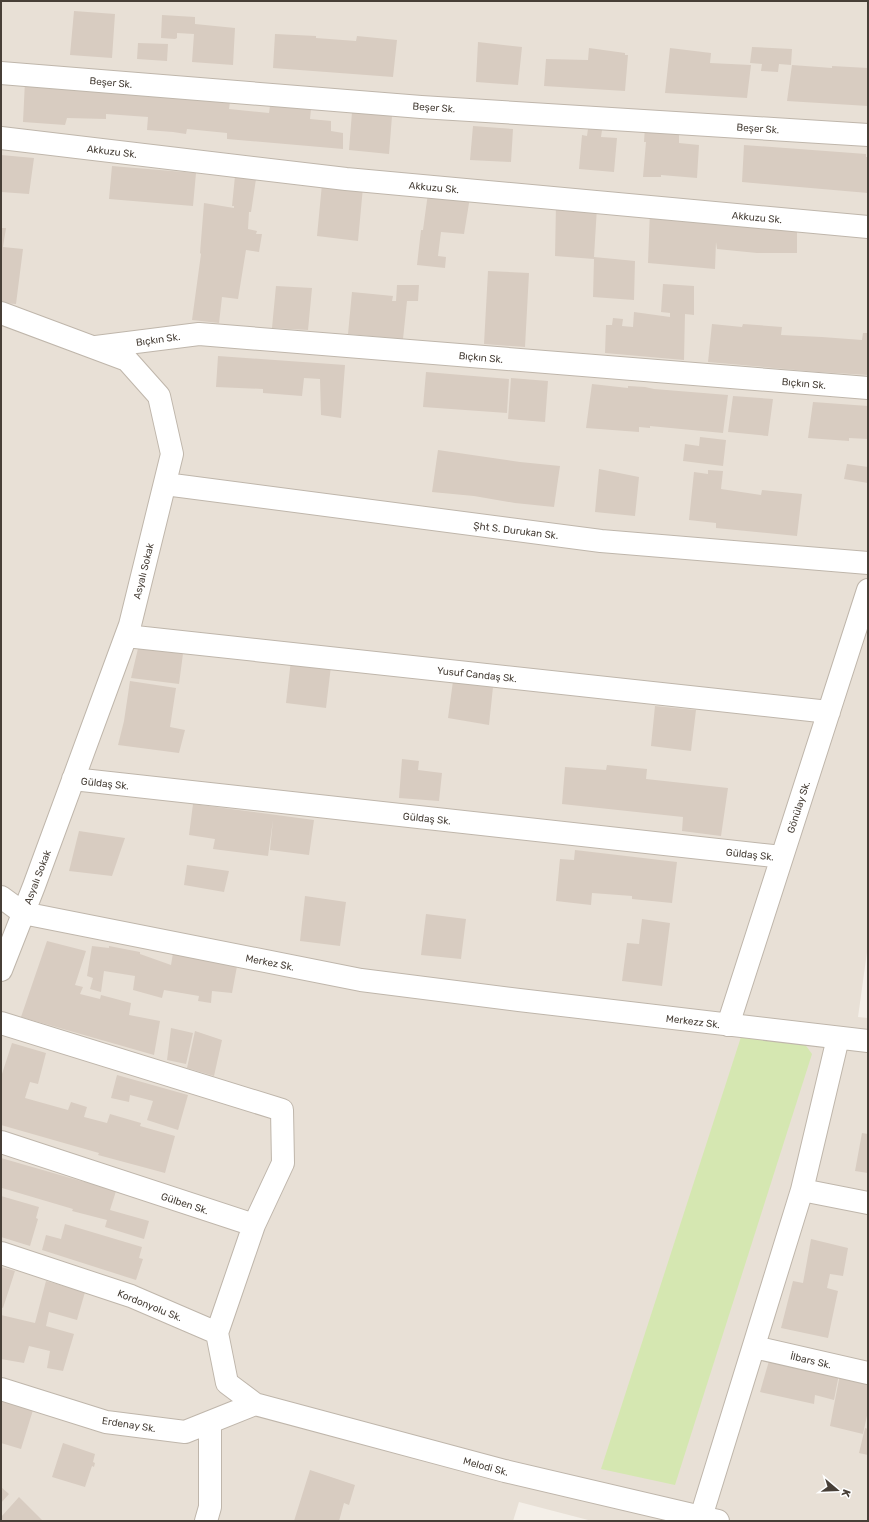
<svg xmlns="http://www.w3.org/2000/svg" width="869" height="1522" font-family="Rubik,sans-serif">
  <rect width="100%" height="100%" fill="#f4efe8"/>
  <path fill="#e8e0d6" d="M1,1H868V945L858,1017L868,1018V1521H592L519,1502L513,1521H1Z"/>
  <path fill="#d5e7b1" d="M741,1037L804,1043L812,1054L675,1485L601,1469Z"/>
  <path fill="#d8ccc1" d="M74,11L115,14L112,58L70,55Z
    M162,15L195,17V24L235,28L233,65L192,62L194,34L177,33V38L175,39L161,38Z
    M275,34L316,36V38L356,41L357,36L397,40L393,77L273,68Z
    M478,42L522,47L518,85L476,82Z
    M138,43L168,44L167,61L137,59Z
    M752,47L792,49L791,65L779,64L778,72L761,71L762,64L750,63Z
    M589,48L625,53V55H628L625,91L544,86L546,59L588,60Z
    M670,48L711,53L710,63L751,65L747,98L665,93Z
    M792,65L832,68V66L868,68V106L787,101Z
    M25,81L231,94L229,109L269,113L270,106L311,109L310,119L331,121V131L343,133V149L227,139V133L187,129L186,134L173,132L147,130L148,117L106,114V119L67,118L65,125L23,122Z
    M352,112L392,116L389,154L349,150Z
    M473,126L513,129L511,162L470,160Z
    M645,126L679,133V143L699,145L697,178L661,175V177H643L646,142H644Z
    M588,129L602,130L601,137L617,138L614,172L579,169L582,135L587,136Z
    M744,145L866,154V157H868V193L742,182Z
    M1,155L34,158L29,194L1,192Z
    M112,166L196,173L193,206L109,199Z
    M235,176L256,179L251,212H249L248,229L257,231L256,234H262L259,252L246,250L238,299L222,297L219,323L192,320L201,254L200,253L204,203L234,208V206H232Z
    M322,184L363,187L358,241L317,236Z
    M428,193L470,197L464,234L441,232L438,256L446,257L445,268L417,265L421,230H423Z
    M556,204L597,207L594,257L635,261L634,300L593,297L594,259L555,256Z
    M650,210L797,227V253H757L717,249L716,242L715,269L648,263Z
    M1,228H6L3,247L23,249L16,304L1,303Z
    M488,271L529,273L525,347L484,344Z
    M663,284L694,286V315L685,314L684,360L605,353L606,325H612L613,318L623,319L622,326L633,327L634,312L670,317V313L661,312Z
    M397,285H419L418,301H407L403,339L348,334L352,292L393,296L392,301H396Z
    M276,286L312,288L308,330L272,328Z
    M712,324L742,327L743,324L782,327L781,335L822,337L862,340L863,333H868V375L818,372L708,362Z
    M218,356L345,365L341,418L321,415L320,379L304,378L302,396L263,393V389L216,387Z
    M426,372L509,379L507,413L423,407Z
    M511,378L548,381L545,422L508,419Z
    M592,384L628,388V386L645,387L654,389L728,395L723,433L650,426V428L639,427V432L586,428Z
    M733,396L773,399L768,436L728,432Z
    M813,402L868,406V439L849,438V441L808,438Z
    M700,437L726,440L723,466L683,461L685,444L699,446Z
    M438,450L520,462L560,466L554,507L515,503L474,496L432,492Z
    M847,464L868,467V483L844,479Z
    M599,469L639,477L635,516L595,512Z
    M708,470L723,471L721,489L761,495L762,490L802,494L797,536L716,528V523L689,520L694,472L708,474Z
    M140,640L184,646L179,684L131,678Z
    M291,660L331,666L326,708L286,703Z
    M130,681L176,688L170,727L185,730L179,753L118,745L124,721Z
    M453,681L493,687L489,725L448,718Z
    M655,706L696,710L691,751L651,746Z
    M402,759L419,761L418,770L442,773L439,801L399,798Z
    M607,765L647,769L646,779L728,788L721,836L682,831L683,817L562,804L565,767L606,770Z
    M193,804L314,820L309,855L270,850L273,820L268,856L213,849L215,839L189,835Z
    M79,831L125,838L112,876L69,871Z
    M575,850L677,862L672,903L632,899V896L592,893L591,905L556,901L560,859L574,860Z
    M187,865L229,871L224,892L184,885Z
    M305,896L346,902L340,946L300,941Z
    M426,914L466,919L461,959L421,955Z
    M642,919L670,923L662,986L622,981L627,943L639,944Z
    M47,941L86,951L75,985L83,987L80,994L100,999L101,995L131,1003L129,1015L160,1021L154,1055L21,1017Z
    M92,946L109,948V946L140,952V954L171,965L173,953L238,961L232,993L212,991L211,1003L198,1001L199,996L164,990L162,998L133,990L135,976L104,971L101,992L90,989L93,978L87,976Z
    M171,1028L193,1033L186,1064L167,1060Z
    M195,1031L222,1040L214,1076L187,1068Z
    M12,1043L46,1053L38,1084L30,1082L25,1098L68,1110L71,1102L87,1107L84,1117L107,1123L110,1114L141,1123L140,1126L175,1136L165,1173L98,1155L99,1153L1,1125V1077Z
    M117,1075L188,1095L178,1130L147,1120L153,1101L130,1095L129,1102L111,1098Z
    M862,1133L868,1134V1173L855,1171Z
    M1,1158L81,1181L117,1188L110,1210L149,1221L144,1239L105,1227L107,1220L72,1211L73,1209L2,1188L1,1191Z
    M1,1196L39,1207L36,1218L38,1219L30,1246L1,1237Z
    M65,1224L142,1247L139,1258L143,1259L136,1280L42,1250L46,1235L61,1239Z
    M811,1239L848,1248L843,1276L830,1274L827,1288L838,1291L828,1338L781,1328L793,1281L803,1283Z
    M1,1267L15,1271L3,1308L1,1307Z
    M46,1281L85,1292L77,1320L49,1312L46,1326L74,1334L63,1371L47,1368L50,1351L29,1346L24,1363L1,1359V1315L35,1323Z
    M771,1354L840,1369L834,1400L815,1395L814,1404L760,1392Z
    M841,1369L868,1375V1411L863,1434L830,1426Z
    M1,1400L33,1410L21,1449L1,1443Z
    M865,1428L868,1429V1455L859,1453Z
    M63,1443L95,1454L93,1462L95,1463L94,1467L92,1466L85,1487L52,1477Z
    M310,1470L355,1485L349,1505L344,1503L339,1521H294Z
    M1,1487L9,1494L1,1503Z
    M19,1497L43,1521H1V1517Z"/>
  <g fill="none" stroke-linecap="round" stroke-linejoin="round">
    <g stroke="#bfb6ab" stroke-width="24">
      <path id="minor" d="M1,73L421,107L868,135
        M1,138L346,179L868,227
        M1,313L127,360L159,396L172,454L130,625L34,886L1,970
        M96,347L199,334L868,388
        M165,484L601,541L868,563
        M126,636L829,712
        M73,779L782,857
        M1,897L23,913L361,980L519,1000L868,1041
        M1,1023L282,1110L283,1163L254,1225L1,1142
        M728,1025L868,590
        M802,1190L868,1203
        M1,1253L131,1296L217,1333
        M217,1333L227,1383L255,1404L505,1471L718,1521
        M217,1333L254,1225
        M754,1347L868,1373
        M1,1389L106,1422L185,1432L255,1404
        M701,1517L802,1190L838,1038
        M206,1521L210,1507V1422"/>
    </g>
    <use href="#minor" stroke="#fff" stroke-width="22"/>
  </g>
  <g text-anchor="middle" stroke-width="4" stroke-linejoin="round" paint-order="stroke">
    <g font-size="10" fill="#473f37" stroke="#fff">
      <text transform="translate(111 82) rotate(5)" y="4">Beşer Sk.</text>
      <text transform="translate(434 107) rotate(4)" y="4">Beşer Sk.</text>
      <text transform="translate(758 128) rotate(4)" y="4">Beşer Sk.</text>
      <text transform="translate(112 151) rotate(7)" y="4">Akkuzu Sk.</text>
      <text transform="translate(434 187) rotate(5)" y="4">Akkuzu Sk.</text>
      <text transform="translate(757 217) rotate(5)" y="4">Akkuzu Sk.</text>
      <text transform="translate(158 339) rotate(-8)" y="4">Bıçkın Sk.</text>
      <text transform="translate(481 357) rotate(5)" y="4">Bıçkın Sk.</text>
      <text transform="translate(804 383) rotate(5)" y="4">Bıçkın Sk.</text>
      <text transform="translate(516 530) rotate(7)" y="4">Şht S. Durukan Sk.</text>
      <text transform="translate(143 571) rotate(-76)" y="4">Asyalı Sokak</text>
      <text transform="translate(477 674) rotate(6)" y="4">Yusuf Candaş Sk.</text>
      <text transform="translate(105 783) rotate(6)" y="4">Güldaş Sk.</text>
      <text transform="translate(798 807) rotate(-72)" y="4">Gönülay Sk.</text>
      <text transform="translate(427 818) rotate(6)" y="4">Güldaş Sk.</text>
      <text transform="translate(750 854) rotate(6)" y="4">Güldaş Sk.</text>
      <text transform="translate(37 877) rotate(-69)" y="4">Asyalı Sokak</text>
      <text transform="translate(270 962) rotate(11)" y="4">Merkez Sk.</text>
      <text transform="translate(693 1021) rotate(7)" y="4">Merkezz Sk.</text>
      <text transform="translate(185 1203) rotate(18)" y="4">Gülben Sk.</text>
      <text transform="translate(150 1305) rotate(22)" y="4">Kordonyolu Sk.</text>
      <text transform="translate(811 1360) rotate(13)" y="4">İlbars Sk.</text>
      <text transform="translate(129 1424) rotate(9)" y="4">Erdenay Sk.</text>
      <text transform="translate(486 1466) rotate(15)" y="4">Melodi Sk.</text>
    </g>
  </g>
  <rect width="869" height="1522" fill="none" stroke="#473f37" stroke-width="4"/>
  <g transform="translate(837 1490) rotate(109)" stroke="#ffffff" stroke-width="3" paint-order="stroke">
  <path d="M0-3L7 15L0 10L-7 15Z" fill="#473f37"/>
  <text y="-6" font-size="11" font-weight="bold" text-anchor="middle" fill="#473f37">K</text>
  </g>
</svg>
